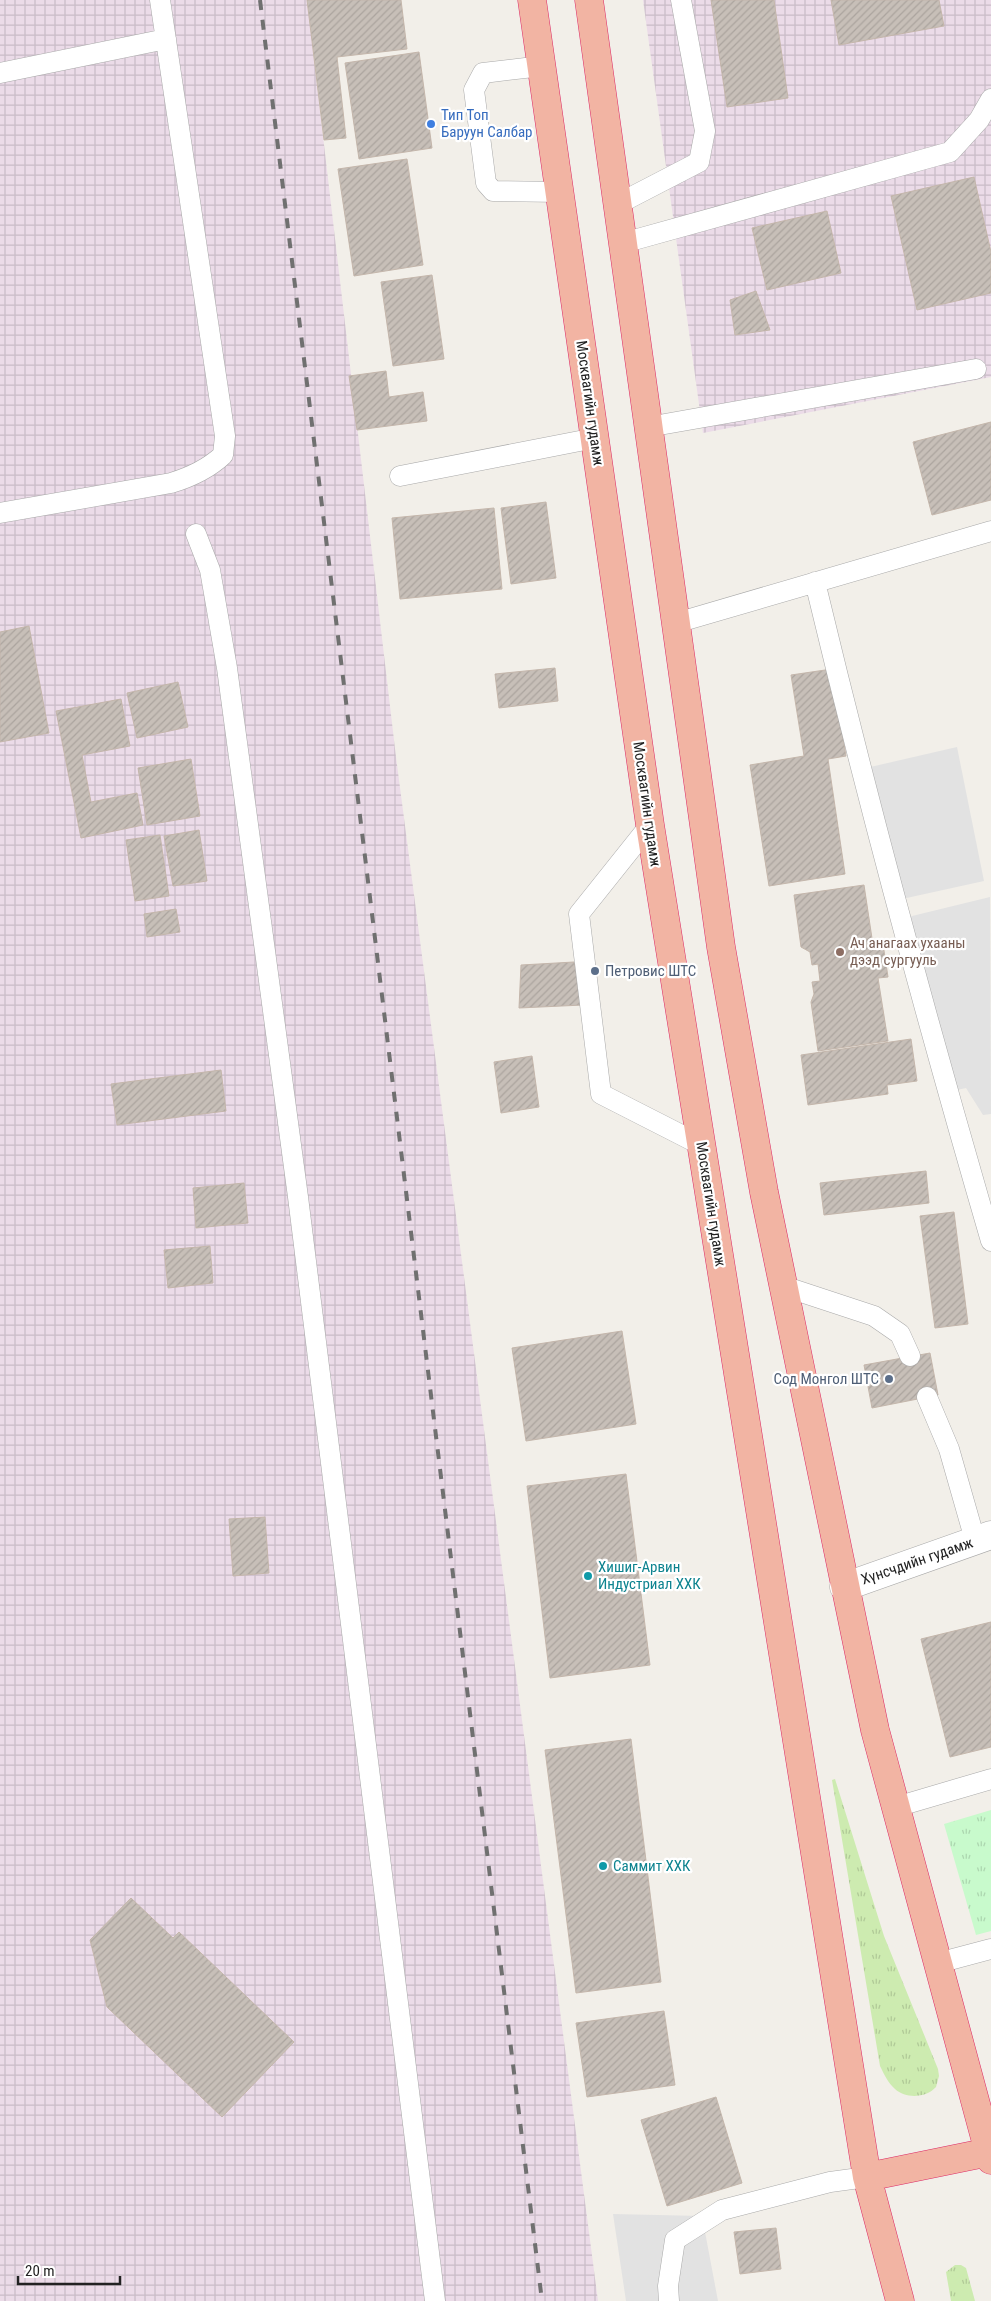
<svg xmlns="http://www.w3.org/2000/svg" width="991" height="2301" font-family="'Roboto Condensed',sans-serif">
  <defs>
    <pattern id="industrial-grid" width="8" height="8" patternUnits="userSpaceOnUse" patternTransform="scale(1.25)"><rect width="8" height="8" fill="#ebdbe8"/><path d="M0 4h8M4 0v8" fill="none" stroke="#c9bcc7"/></pattern>
    <pattern id="grass-tufts" width="24" height="20" patternUnits="userSpaceOnUse" patternTransform="scale(1.25)"><rect width="24" height="20" fill="#cdebb0"/><path d="M3 7l-1-3M5 7V3M7 7l1-3M15 17l-1-3M17 17v-4M19 17l1-3" fill="none" stroke="#b0c997"/></pattern>
    <pattern id="park-tufts" width="24" height="20" patternUnits="userSpaceOnUse" patternTransform="scale(1.25)"><rect width="24" height="20" fill="#c8facc"/><path d="M3 7l-1-3M5 7V3M7 7l1-3M15 17l-1-3M17 17v-4M19 17l1-3" fill="none" stroke="#acd6af"/></pattern>
    <pattern id="building-hatch" width="6" height="6" patternUnits="userSpaceOnUse" patternTransform="scale(1.25)"><rect width="6" height="6" fill="#c7bfb8"/><path d="M-1 1l2-2M0 6l6-6M5 7l2-2" fill="none" stroke="#aba49e"/></pattern>
  </defs>
  <rect width="100%" height="100%" fill="#f2efe9"/>
  <path fill="url(#industrial-grid)" d="M0,0H307L396,757L598,2301H0Z
    M643,0H991V377L703,433Z"/>
  <path fill="url(#grass-tufts)" d="M835,1779L884,1936L938,2069L939,2076L936,2087C926,2098 906,2099 895,2089C888,2083 884,2074 880,2066L832,1780Z
    M955,2265H961L966,2268L975,2301H951L946,2272Z"/>
  <path fill="url(#park-tufts)" d="M991,1810V1931L976,1935L944,1824Z"/>
  <path fill="#e2e2e2" d="M957,747L984,881L902,899L866,768Z
    M990,897L991,1114L983,1115L966,1088L957,1090L908,917Z
    M613,2214L702,2216L718,2301H626Z"/>
  <path fill="url(#building-hatch)" stroke="#c4b6ab" d="M307,0H401L407,49L337,57L346,138L324,140Z
    M711,0H774L788,98L727,107Z
    M831,0H939L944,26L839,45Z
    M419,52L432,148L359,159L345,63Z
    M407,159L423,265L354,276L338,169Z
    M974,177L991,252V293L917,310L891,196Z
    M827,211L841,273L767,290L752,228Z
    M432,275L444,359L393,366L381,282Z
    M756,291L770,330L735,335L730,300Z
    M386,371L389,397L423,392L427,421L357,430L349,376Z
    M991,422V500L932,515L913,442Z
    M546,502L556,578L511,584L501,508Z
    M494,508L502,589L400,599L392,518Z
    M29,626L49,733L0,742V632Z
    M555,668L558,701L499,708L495,674Z
    M832,669L846,756L828,759L845,874L769,886L750,765L804,756L791,675Z
    M178,682L188,727L137,738L127,693Z
    M121,699L130,746L82,755L91,802L137,793L143,825L81,838L56,711Z
    M191,759L200,816L147,825L138,768Z
    M199,830L207,881L173,886L164,836Z
    M160,835L169,896L135,901L126,840Z
    M864,885L873,945L883,944L888,977L878,978L888,1041L818,1051L811,1002L814,994L812,982L820,981L818,964L812,965L810,952L801,947L794,895Z
    M176,909L180,932L147,937L144,914Z
    M574,962L583,1005L519,1008L521,965Z
    M911,1039L917,1081L887,1085L888,1094L808,1105L801,1055Z
    M532,1056L539,1107L501,1113L494,1062Z
    M221,1070L226,1111L117,1125L111,1084Z
    M926,1171L929,1203L824,1215L820,1183Z
    M244,1183L248,1223L196,1228L193,1188Z
    M954,1212L968,1324L935,1328L920,1216Z
    M210,1246L213,1283L168,1288L164,1250Z
    M622,1331L636,1424L526,1441L512,1348Z
    M930,1353L938,1395L872,1408L864,1365Z
    M626,1474L650,1665L550,1678L527,1486Z
    M265,1517L269,1573L233,1576L229,1519Z
    M991,1622V1747L950,1757L921,1639Z
    M631,1739L661,1982L576,1993L545,1750Z
    M131,1898L173,1938L179,1932L294,2042L222,2117L107,2007L90,1940Z
    M664,2011L675,2085L587,2097L576,2023Z
    M716,2097L742,2183L667,2206L641,2120Z
    M776,2228L781,2269L740,2274L734,2232Z"/>
  <g fill="none" stroke-linecap="round" stroke-linejoin="round">
    <g stroke="#a9a9a9" stroke-width="21">
      <path id="service" d="M542,66L483,73L474,90L486,183L493,191L560,192
        M0,73L166,39
        M618,204L699,162L705,131L681,0
        M623,243L950,152L979,120L991,99
        M648,427L976,369
        M400,476L595,438
        M0,513L171,483C191,477 208,469 223,455L225,436L160,0
        M196,534L210,570L227,668L298,1197L435,2301
        M815,582C868,803 927,1022 991,1241
        M676,623L991,531
        M650,825L579,914L601,1094L701,1145
        M783,1286L874,1316L900,1334L910,1356
        M927,1397L949,1449L975,1540
        M896,1807L991,1779
        M938,1963L991,1949
        M669,2301L668,2286L675,2240L722,2210L830,2182L867,2177"/>
    </g>
    <g stroke="#a9a9a9" stroke-width="29">
      <path id="minor" d="M844,1587L991,1535"/>
    </g>
    <g stroke="#dc2a67" stroke-width="29">
      <path id="trunk" d="M532,0L650,825L867,2177L900,2301
        M589,0L721,947L764,1192L875,1730L991,2160
        M867,2177L989,2152"/>
    </g>
    <use href="#service" stroke="#fff" stroke-width="20"/>
    <use href="#minor" stroke="#fff" stroke-width="28"/>
    <use href="#trunk" stroke="#f2b4a3" stroke-width="28"/>
    <path stroke="#707070" stroke-width="4" stroke-dasharray="10 10" stroke-linecap="butt" d="M260,0L542,2301"/>
  </g>
  <circle fill="#3f7fe0" stroke="#fff" stroke-width="2" cx="431" cy="124" r="5"/>
  <circle fill="#8d6e63" stroke="#fff" stroke-width="2" cx="840" cy="952" r="5"/>
  <g fill="#5c6f8a" stroke="#fff" stroke-width="2">
    <circle cx="595" cy="971" r="5"/>
    <circle cx="889" cy="1379" r="5"/>
  </g>
  <g fill="#0f9aa8" stroke="#fff" stroke-width="2">
    <circle cx="588" cy="1576" r="5"/>
    <circle cx="603" cy="1866" r="5"/>
  </g>
  <g text-anchor="middle" stroke-width="4.5" stroke-linejoin="round" paint-order="stroke">
    <g font-size="15" fill="#366cbe" stroke="#fff" text-anchor="start">
      <text x="441" y="120">Тип Топ<tspan x="441" dy="17">Баруун Салбар</tspan></text>
    </g>
    <g font-size="15" fill="#222" stroke="#fff">
      <text transform="translate(590 403) rotate(82)" y="5">Москвагийн гудамж</text>
      <text transform="translate(647 804) rotate(82)" y="5">Москвагийн гудамж</text>
      <text transform="translate(711 1204) rotate(81)" y="5">Москвагийн гудамж</text>
      <text transform="translate(917 1561) rotate(-19)" y="5">Хүнсчдийн гудамж</text>
    </g>
    <g font-size="15" fill="#785e54" stroke="#fff" text-anchor="start">
      <text x="850" y="948">Ач анагаах ухааны<tspan x="850" dy="17">дээд сургууль</tspan></text>
    </g>
    <g font-size="15" fill="#4e5e75" stroke="#fff" text-anchor="start">
      <text x="605" y="976">Петровис ШТС</text>
      <text x="879" y="1384" text-anchor="end">Сод Монгол ШТС</text>
    </g>
    <g font-size="15" fill="#0d838f" stroke="#fff" text-anchor="start">
      <text x="598" y="1572">Хишиг-Арвин<tspan x="598" dy="17">Индустриал ХХК</tspan></text>
      <text x="613" y="1871">Саммит ХХК</text>
    </g>
  </g>
  <path d="M18 2276v8h102v-8" fill="none" stroke="#222222" stroke-width="2.5"/>
  <text x="25" y="2276" font-size="15" fill="#222222" stroke="#ffffff" stroke-width="4" paint-order="stroke">20 m</text>
</svg>
